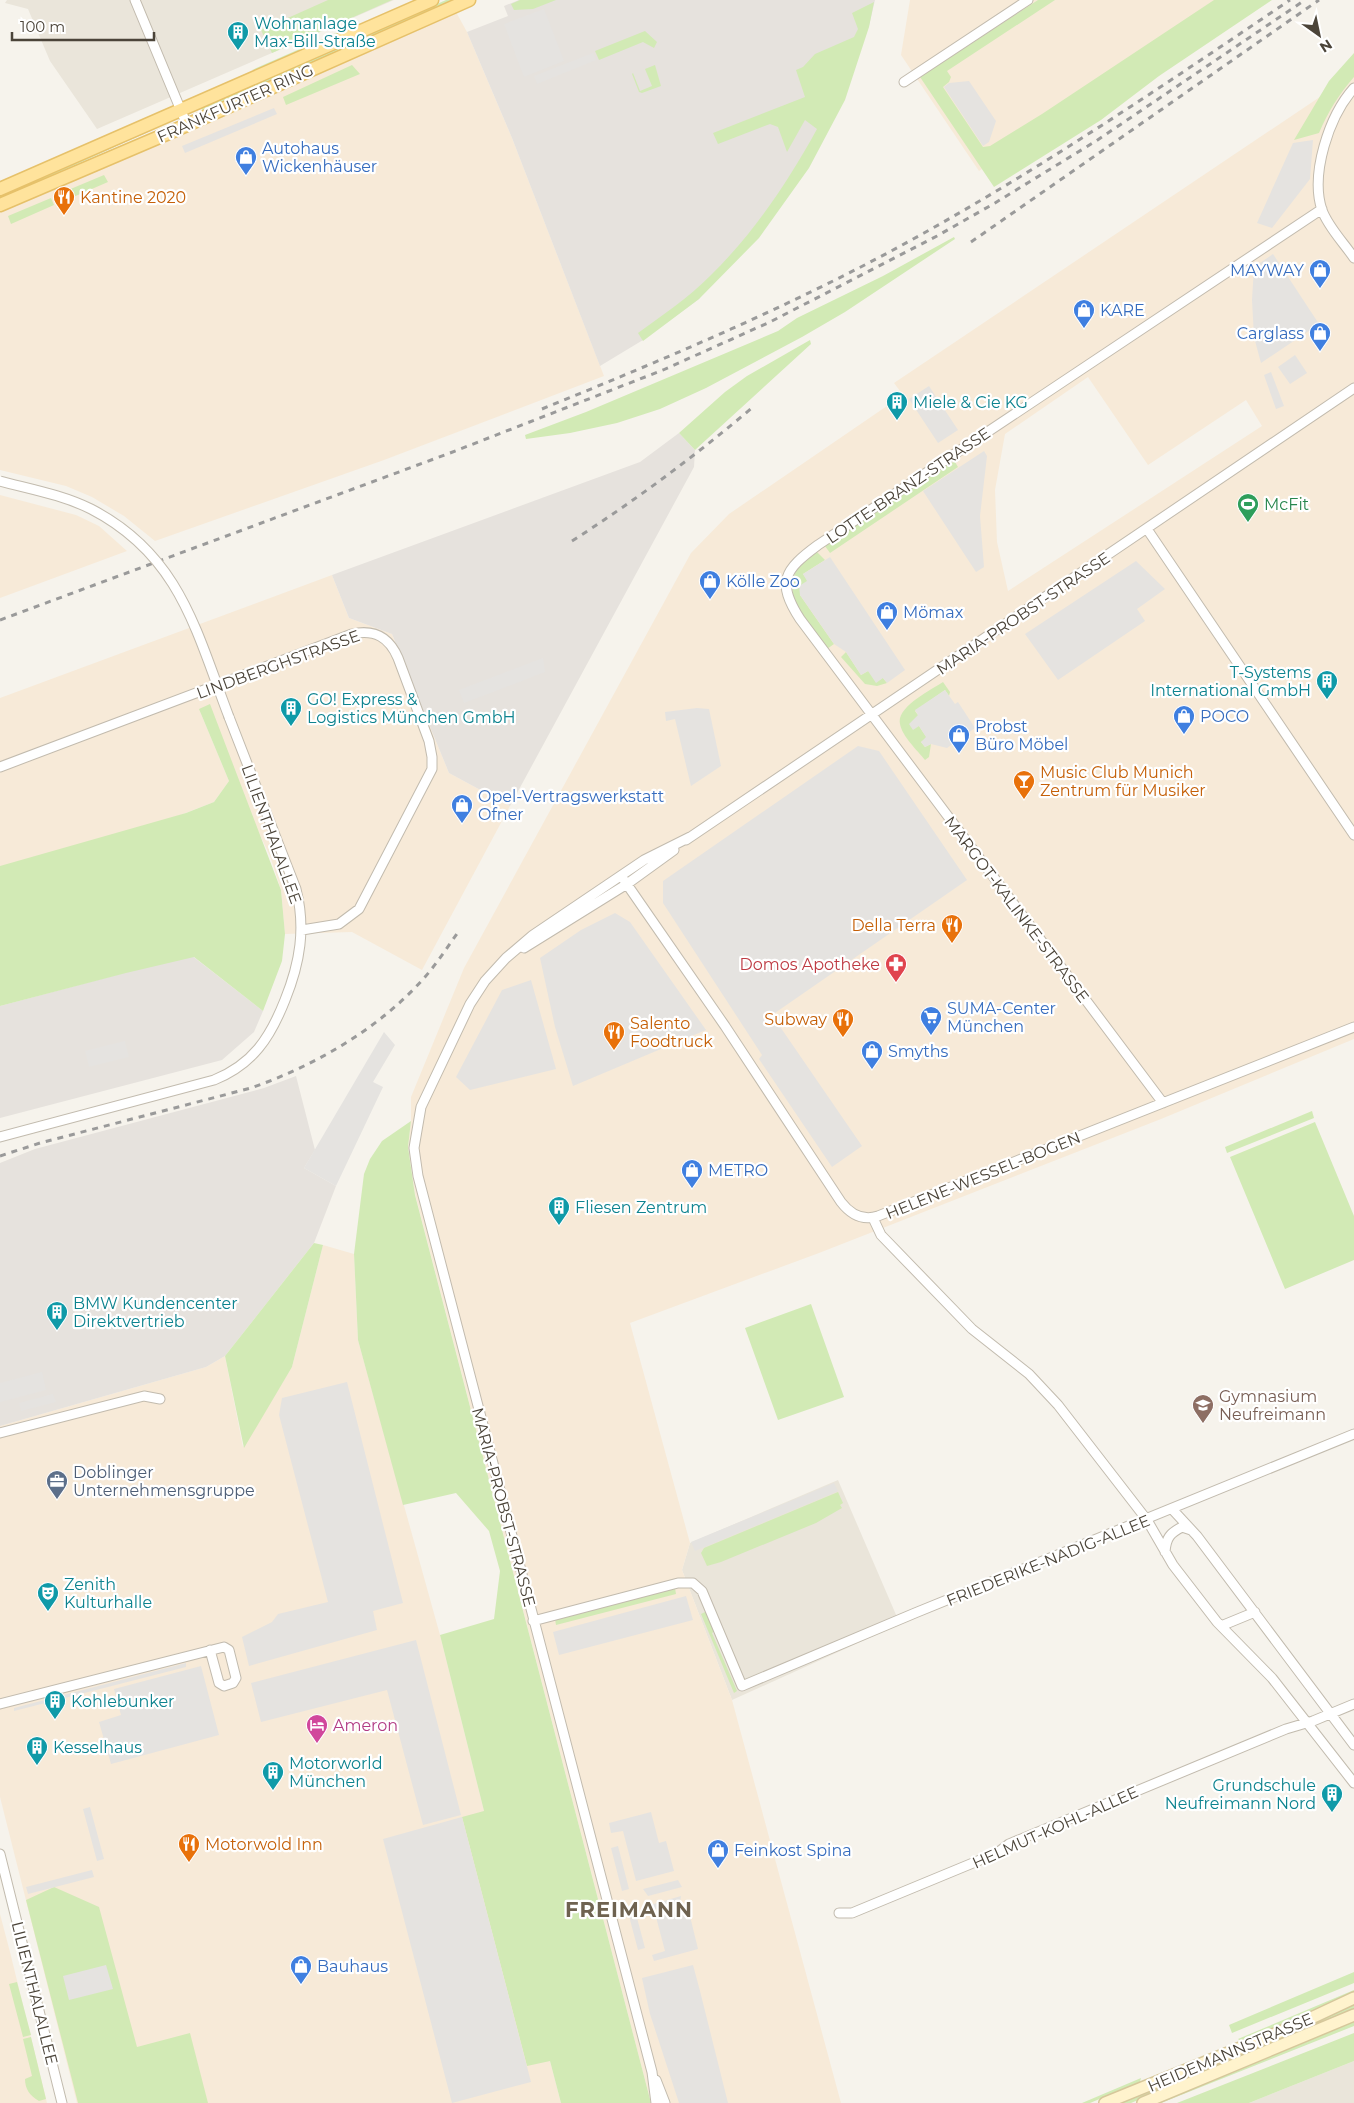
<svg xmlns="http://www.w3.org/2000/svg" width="1354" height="2103" font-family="Montserrat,sans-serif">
  <rect width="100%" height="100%" fill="#f6f3ec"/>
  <path fill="#eae5da" d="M7,0H394L97,129L50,61L28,9L5,3Z
    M838,1480L900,1624L732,1700L682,1570L690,1543Z
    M1354,2061V2103H1249Z"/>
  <path fill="#f7ead8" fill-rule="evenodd" d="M910,0H1247L979,171L901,55Z
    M456,12L467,32L512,138L604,376L384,460L155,541L124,516L92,497L66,486L0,470V209Z
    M1354,74V1039L1161,1119L819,1253L630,1323L690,1543L682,1570L732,1700L841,2103H651L415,1194L408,1147L411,1121V1097L464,968L691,553L729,514L903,395L894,383ZM1088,377L1148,465L1246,400L1262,426L1008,591L997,542L995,490L1005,434Z
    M0,495L76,515L99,526L127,551L0,598Z
    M332,575L349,618L392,634L449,773L510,806L422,970L352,932L285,934L281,890L270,856L199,709L229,781L214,802L178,816L0,867V698Z
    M323,1245L354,1254L358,1340L440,1635L484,1811L561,2103H77L0,1797V1426L206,1367L225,1356L243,1447L292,1367Z
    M0,1914L10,1952L47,2103H0Z"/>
  <path fill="#e6e2dd" d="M519,0H875L869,26L822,139L699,299L643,340L600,366L512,138L467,32L508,16L504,6Z
    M679,433L695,450L694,467L510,806L449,773L392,634L349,618L332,575L640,462Z
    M191,955L263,1011L254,1032L222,1060L0,1118V1006Z
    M296,1076L315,1150L304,1168L336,1186L314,1243L225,1356L206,1367L0,1426V1163L35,1149L264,1088Z"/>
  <path fill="#d2eab5" d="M328,0H392L272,53L261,30Z
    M446,0H456L203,111L201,108Z
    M520,0H556L533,9L514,10L511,4Z
    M1038,0H1055L947,71L951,77L949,82L943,87L983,147L990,146L1042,114L1214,0H1272L1159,76L1101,120L994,187L920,77Z
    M874,2L869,27L845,100L809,168L759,238L699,299L643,341L638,333C663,315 688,298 710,276C753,234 788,182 817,129L805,120L787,152L778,127L770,124L718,144L713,133L805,97L796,70L803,67L815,54L854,37L858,29L852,13Z
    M343,30L344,33L259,69L252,70Z
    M645,31L657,42L654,48L643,42L599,60L595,51Z
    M1354,53V77C1339,94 1328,112 1319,133L1294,140L1329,81Z
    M352,65L360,74L286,105L283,97Z
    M655,65L661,86L642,93L639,92L632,74L633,73L640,91L652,86L645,69Z
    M173,119V121C115,146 58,173 0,199V195Z
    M104,175L108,182L64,201L61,193Z
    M51,198L54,205L11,224L8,216Z
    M954,237L955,239L845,312L802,337L706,388L660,409L617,423L570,433L526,439L525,435L586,412L778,331L797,318L883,276Z
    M810,340L811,344L695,450L679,433L725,392L747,376Z
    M955,462L958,467L830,553L825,546L949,463Z
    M817,552L825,560L803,574L808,581L800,595L834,644L827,649C810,625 776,593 801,564C805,559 812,555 817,552Z
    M846,652L861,675L868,671L883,678L887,683L877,686L865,684L841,657Z
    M943,682L950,692L949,696L945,690L915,711L918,715L919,726L927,738L921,742L925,747L931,744L929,757L925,760C917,750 902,736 900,724C896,707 931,690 943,682Z
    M210,704L281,890L285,934L282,961L263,1011L194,957L126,973L0,1006V866L186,813L214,802L229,781L199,709Z
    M1312,1111L1314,1118L1227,1153L1225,1147Z
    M411,1121L408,1147L415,1195L651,2103H561L550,2061L527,2066L462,1817L484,1811L440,1635L494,1619L500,1571L489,1531L456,1493L403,1505L358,1340L354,1254L364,1174L370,1159L382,1141Z
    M1315,1122L1354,1216V1260L1285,1289L1230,1157Z
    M314,1243L323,1245L292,1367L244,1448L225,1356Z
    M811,1304L844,1397L778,1420L745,1328Z
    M838,1492L843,1503L840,1505L842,1508L816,1523L721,1562L707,1566L701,1553L704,1548Z
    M675,1588L676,1594L556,1625L555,1619Z
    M707,1611L715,1631L712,1633L737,1691L734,1693L701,1614Z
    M54,1887L99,1907L137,2047L190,2033L208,2103H78L26,1900Z
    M1354,1972V1983L1232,2033L1229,2025Z
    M17,1982L31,2035L23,2037L9,1984Z
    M1354,1990V1993L1243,2043L1238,2039Z
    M1354,2003V2009L1131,2103H1115L1230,2058Z
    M1354,2019V2026L1161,2103H1155Z
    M1354,2033V2061L1249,2103H1177Z
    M31,2037L46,2099L39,2101C30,2096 25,2089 25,2079L32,2076L23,2039Z
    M1141,2078L1140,2082L1090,2103H1082Z"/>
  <path fill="#e5e3e0" d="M544,9L564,61L524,77L504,24Z
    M593,53L596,60L537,84L534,76Z
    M969,81L996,121L989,142L983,146L944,87L949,83Z
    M274,108L277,114L185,153L182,146Z
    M1313,140L1310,179L1272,228L1257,223L1293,143Z
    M1273,254L1319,324L1261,363L1254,337L1252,300L1254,267Z
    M1295,355L1307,373L1290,384L1278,367Z
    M1271,372L1284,406L1276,409L1264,375Z
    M929,386L958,430L938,443L909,399Z
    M984,451L987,456L980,516L984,567L976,572L923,491Z
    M830,557L905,670L887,683L883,678L876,683L868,671L861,675L846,652L834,644L800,595L799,586L807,581L803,574Z
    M1136,561L1165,589L1137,609L1145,621L1058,680L1025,634Z
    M543,658L545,672L464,703L459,690Z
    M945,690L955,704L958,702L975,728L947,748L931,744L925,747L921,742L926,737L919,726L913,730L909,724L918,715L915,710Z
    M697,708L709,709L721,766L691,786L675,719L666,721L665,712Z
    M858,746L879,751L967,880L772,1015L862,1146L832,1167L759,1059L762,1055L663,903V881Z
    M615,913L630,922L706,1030L573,1086L555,1027L540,958L581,930Z
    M531,980L556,1069L470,1090L456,1077L502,990Z
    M384,1032L395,1045L373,1082L383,1087L336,1186L304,1168Z
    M125,1041L129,1057L89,1067L85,1051Z
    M42,1372L46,1390L0,1402V1383Z
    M347,1382L403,1603L373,1611L377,1630L249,1666L242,1637L272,1622L278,1614L328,1602L279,1415L282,1398Z
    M53,1394L56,1402L21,1411L19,1403Z
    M834,1483L838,1491L695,1551L691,1542Z
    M686,1596L693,1620L559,1655L553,1632Z
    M416,1640L461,1815L423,1825L387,1690L261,1722L251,1683Z
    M186,1663V1667L14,1711V1708Z
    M201,1666L219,1735L111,1764L99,1722L121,1715L114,1689Z
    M90,1807L104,1859L97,1861L83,1809Z
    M651,1812L659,1843L666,1841L674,1871L636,1881L623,1831L611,1833L609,1823Z
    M462,1817L531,2082L452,2103L383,1839Z
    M618,1846L629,1889L622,1891L611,1848Z
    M92,1870L94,1877L28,1894L26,1887Z
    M678,1880L682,1887L648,1896L643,1889Z
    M681,1896L680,1903L647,1911V1906Z
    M688,1908L698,1949L654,1961L652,1955L665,1951L656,1917Z
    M636,1914L645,1948L638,1950L629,1916Z
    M106,1965L113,1989L69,2000L63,1976Z
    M693,1965L700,1991L728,2103H679L650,2014L642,1978Z"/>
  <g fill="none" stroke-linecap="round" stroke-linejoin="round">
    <g stroke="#c2bbae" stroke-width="11">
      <path id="minor" d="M135,0L187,125
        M904,82L1028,0
        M1354,88C1329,116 1310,174 1322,210C1328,227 1344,243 1354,258
        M1147,529L1354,835
        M0,767L352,634C375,629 389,637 398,658L429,741L432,757V769L359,909L339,924L302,930
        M686,840L1354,388
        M624,880L725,1026L841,1202C851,1215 863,1221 878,1216L1354,1027
        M524,948L627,884L674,850
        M1163,1103L800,619C776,582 784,570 818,545L1322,209
        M0,1137L214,1080C253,1064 270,1038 285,1000C300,963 306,928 296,889L229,717
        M873,1218L881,1235L972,1329L1029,1374L1058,1405L1147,1520L1173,1565L1217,1622L1272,1678L1354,1783
        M0,1433L144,1396L160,1399
        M1172,1509L1197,1536L1354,1745
        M1165,1552C1166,1538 1170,1533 1182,1527L1191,1530
        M533,1621L678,1583H693L702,1591L742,1686L915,1613L1354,1434
        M1221,1626L1255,1612
        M0,1704L224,1647L229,1650L236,1678L233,1683L224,1686L219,1683L210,1650
        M0,1854L62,2103
        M839,1913H852L997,1853L1009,1844L1286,1729L1313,1721L1354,1704
        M656,2080L665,2103
        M656,2103L652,2072L418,1176L414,1148L421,1107L470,1004L485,981L506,958L533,935L644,860L690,837"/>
    </g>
    <g stroke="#d6c79b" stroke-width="14">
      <path id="secondary" d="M1105,2103L1292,2027L1354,1998
        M1143,2103L1354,2015"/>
    </g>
    <g stroke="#e6c16a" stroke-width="15">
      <path id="primary" d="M0,189L432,0
        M0,205L171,132L469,0"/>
    </g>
    <use href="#minor" stroke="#fff" stroke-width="9"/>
    <use href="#secondary" stroke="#fff3cd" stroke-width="11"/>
    <use href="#primary" stroke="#ffe39c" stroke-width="12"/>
    <path stroke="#9a9a9a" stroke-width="3" stroke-dasharray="6 6" stroke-linecap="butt" d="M971,242L1319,0
      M542,409C672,356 801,302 924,233C1051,162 1170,81 1290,0
      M572,541C636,500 695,456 753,407
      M0,620L450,453L663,370L770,322L937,236L995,203L1096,141L1305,0
      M0,1156L40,1143L251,1088C316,1065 379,1029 425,977C438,962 448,946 459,931"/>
    <g stroke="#c2bbae" stroke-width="11" stroke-linecap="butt">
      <path id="minor-bridge" d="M0,481C30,489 63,495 91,509C180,555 196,631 229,717"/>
    </g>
    <use href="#minor-bridge" stroke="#fff" stroke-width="9"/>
  </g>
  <defs>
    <g id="building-pin" transform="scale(1.125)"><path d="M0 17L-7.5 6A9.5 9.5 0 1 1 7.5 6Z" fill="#0f9aa8" stroke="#fff"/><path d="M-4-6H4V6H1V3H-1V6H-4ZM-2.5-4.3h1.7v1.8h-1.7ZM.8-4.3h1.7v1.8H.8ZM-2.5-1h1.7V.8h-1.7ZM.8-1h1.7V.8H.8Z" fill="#fff"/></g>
    <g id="shop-pin" transform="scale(1.125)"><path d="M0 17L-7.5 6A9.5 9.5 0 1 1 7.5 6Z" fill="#3f7fe0" stroke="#fff"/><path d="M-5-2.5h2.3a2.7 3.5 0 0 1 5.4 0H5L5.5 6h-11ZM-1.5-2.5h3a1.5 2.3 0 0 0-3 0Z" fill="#fff"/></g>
    <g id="restaurant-pin" transform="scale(1.125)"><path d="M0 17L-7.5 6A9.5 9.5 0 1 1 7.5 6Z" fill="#e8710a" stroke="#fff"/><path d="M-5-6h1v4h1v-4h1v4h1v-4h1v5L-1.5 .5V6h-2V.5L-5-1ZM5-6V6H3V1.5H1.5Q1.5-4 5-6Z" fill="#fff"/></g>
    <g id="stadium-pin" transform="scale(1.125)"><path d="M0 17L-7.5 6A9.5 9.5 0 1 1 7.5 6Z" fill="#2e9e5b" stroke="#fff"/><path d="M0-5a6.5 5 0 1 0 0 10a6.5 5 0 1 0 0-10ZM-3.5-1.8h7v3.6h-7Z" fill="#fff"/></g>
    <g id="bar-pin" transform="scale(1.125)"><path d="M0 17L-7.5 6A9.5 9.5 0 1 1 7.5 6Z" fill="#e8710a" stroke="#fff"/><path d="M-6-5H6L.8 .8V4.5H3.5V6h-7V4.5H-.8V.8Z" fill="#fff"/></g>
    <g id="pharmacy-pin" transform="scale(1.125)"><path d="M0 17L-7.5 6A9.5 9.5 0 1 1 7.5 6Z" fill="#e0444e" stroke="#fff"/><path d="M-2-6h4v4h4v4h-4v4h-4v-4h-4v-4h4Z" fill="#fff"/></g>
    <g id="supermarket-pin" transform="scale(1.125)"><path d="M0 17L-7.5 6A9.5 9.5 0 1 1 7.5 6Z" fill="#3f7fe0" stroke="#fff"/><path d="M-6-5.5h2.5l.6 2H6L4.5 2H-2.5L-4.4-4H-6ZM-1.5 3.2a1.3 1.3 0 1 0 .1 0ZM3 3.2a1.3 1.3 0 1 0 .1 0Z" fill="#fff"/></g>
    <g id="school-pin" transform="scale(1.125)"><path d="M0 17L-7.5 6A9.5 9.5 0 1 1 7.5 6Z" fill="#8d6e63" stroke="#fff"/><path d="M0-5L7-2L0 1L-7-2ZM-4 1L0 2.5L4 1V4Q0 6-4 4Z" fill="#fff"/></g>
    <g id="office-pin" transform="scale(1.125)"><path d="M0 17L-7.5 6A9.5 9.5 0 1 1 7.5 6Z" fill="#5c6f8a" stroke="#fff"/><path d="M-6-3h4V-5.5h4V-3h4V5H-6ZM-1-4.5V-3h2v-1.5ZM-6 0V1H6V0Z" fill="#fff"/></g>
    <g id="theatre-pin" transform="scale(1.125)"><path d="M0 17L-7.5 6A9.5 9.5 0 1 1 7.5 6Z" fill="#0f9aa8" stroke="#fff"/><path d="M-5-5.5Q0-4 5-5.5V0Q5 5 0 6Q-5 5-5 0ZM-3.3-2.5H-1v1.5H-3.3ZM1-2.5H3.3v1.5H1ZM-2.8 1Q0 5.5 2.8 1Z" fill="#fff"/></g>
    <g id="hotel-pin" transform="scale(1.125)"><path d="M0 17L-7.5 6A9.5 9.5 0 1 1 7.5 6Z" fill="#d1479c" stroke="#fff"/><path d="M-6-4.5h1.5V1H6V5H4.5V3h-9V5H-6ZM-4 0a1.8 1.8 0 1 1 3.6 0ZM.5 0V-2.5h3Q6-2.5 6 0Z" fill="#fff"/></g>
  </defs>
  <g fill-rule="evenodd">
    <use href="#building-pin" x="238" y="32"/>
    <use href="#shop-pin" x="246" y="157"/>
    <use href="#restaurant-pin" x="64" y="197"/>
    <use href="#shop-pin" x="1320" y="270"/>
    <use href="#shop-pin" x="1084" y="310"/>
    <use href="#shop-pin" x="1320" y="333"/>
    <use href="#building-pin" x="897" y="402"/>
    <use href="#stadium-pin" x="1248" y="504"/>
    <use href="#shop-pin" x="710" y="581"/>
    <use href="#shop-pin" x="887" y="612"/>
    <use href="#building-pin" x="1327" y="681"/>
    <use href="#building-pin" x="291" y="708"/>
    <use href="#shop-pin" x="1184" y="716"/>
    <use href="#shop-pin" x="959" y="735"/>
    <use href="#bar-pin" x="1024" y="781"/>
    <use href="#shop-pin" x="462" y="805"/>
    <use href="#restaurant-pin" x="952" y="925"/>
    <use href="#pharmacy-pin" x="896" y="964"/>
    <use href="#supermarket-pin" x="931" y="1017"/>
    <use href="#restaurant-pin" x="843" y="1019"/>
    <use href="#restaurant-pin" x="614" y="1032"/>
    <use href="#shop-pin" x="872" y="1051"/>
    <use href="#shop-pin" x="692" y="1170"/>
    <use href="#building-pin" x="559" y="1207"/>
    <use href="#building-pin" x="57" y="1312"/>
    <use href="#school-pin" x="1203" y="1405"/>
    <use href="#office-pin" x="57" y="1481"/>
    <use href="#theatre-pin" x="48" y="1593"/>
    <use href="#building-pin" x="55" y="1701"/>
    <use href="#hotel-pin" x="317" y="1725"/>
    <use href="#building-pin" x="37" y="1747"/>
    <use href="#building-pin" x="273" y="1772"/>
    <use href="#building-pin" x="1332" y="1794"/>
    <use href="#restaurant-pin" x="189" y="1844"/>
    <use href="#shop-pin" x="718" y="1850"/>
    <use href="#shop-pin" x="301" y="1966"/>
  </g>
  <g text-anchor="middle" stroke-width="4.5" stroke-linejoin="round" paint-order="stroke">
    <g font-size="16" fill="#0d838f" stroke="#fff" text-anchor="start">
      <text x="254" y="29">Wohnanlage<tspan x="254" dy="18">Max-Bill-Straße</tspan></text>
      <text x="913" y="408">Miele &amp; Cie KG</text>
      <text x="1311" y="678" text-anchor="end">T-Systems<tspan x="1311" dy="18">International GmbH</tspan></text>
      <text x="307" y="705">GO! Express &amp;<tspan x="307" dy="18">Logistics München GmbH</tspan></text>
      <text x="575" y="1213">Fliesen Zentrum</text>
      <text x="73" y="1309">BMW Kundencenter<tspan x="73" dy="18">Direktvertrieb</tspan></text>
      <text x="64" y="1590">Zenith<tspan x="64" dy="18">Kulturhalle</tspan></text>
      <text x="71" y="1707">Kohlebunker</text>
      <text x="53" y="1753">Kesselhaus</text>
      <text x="289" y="1769">Motorworld<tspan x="289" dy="18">München</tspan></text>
      <text x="1316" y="1791" text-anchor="end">Grundschule<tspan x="1316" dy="18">Neufreimann Nord</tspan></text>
    </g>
    <g font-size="16" fill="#4b4439" stroke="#fff">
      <text transform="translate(235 103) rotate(-24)" y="6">FRANKFURTER RING</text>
      <text transform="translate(908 485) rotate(-34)" y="6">LOTTE-BRANZ-STRASSE</text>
      <text transform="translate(1023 613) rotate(-34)" y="6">MARIA-PROBST-STRASSE</text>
      <text transform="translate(278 664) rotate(-20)" y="6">LINDBERGHSTRASSE</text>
      <text transform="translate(272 834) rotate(70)" y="6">LILIENTHALALLEE</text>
      <text transform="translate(1017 909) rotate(53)" y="6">MARGOT-KALINKE-STRASSE</text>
      <text transform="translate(983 1175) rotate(-22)" y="6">HELENE-WESSEL-BOGEN</text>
      <text transform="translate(504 1507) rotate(75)" y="6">MARIA-PROBST-STRASSE</text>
      <text transform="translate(1048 1560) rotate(-22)" y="6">FRIEDERIKE-NADIG-ALLEE</text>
      <text transform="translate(1055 1827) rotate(-24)" y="6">HELMUT-KOHL-ALLEE</text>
      <text transform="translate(35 1993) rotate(76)" y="6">LILIENTHALALLEE</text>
      <text transform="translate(1230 2052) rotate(-23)" y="6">HEIDEMANNSTRASSE</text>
    </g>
    <g font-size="16" fill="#366cbe" stroke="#fff" text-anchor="start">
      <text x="262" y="154">Autohaus<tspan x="262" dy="18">Wickenhäuser</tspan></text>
      <text x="1304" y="276" text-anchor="end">MAYWAY</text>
      <text x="1100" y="316">KARE</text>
      <text x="1304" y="339" text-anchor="end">Carglass</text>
      <text x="726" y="587">Kölle Zoo</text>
      <text x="903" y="618">Mömax</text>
      <text x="1200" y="722">POCO</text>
      <text x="975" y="732">Probst<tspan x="975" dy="18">Büro Möbel</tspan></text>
      <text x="478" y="802">Opel-Vertragswerkstatt<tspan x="478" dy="18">Ofner</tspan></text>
      <text x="947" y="1014">SUMA-Center<tspan x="947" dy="18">München</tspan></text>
      <text x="888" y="1057">Smyths</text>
      <text x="708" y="1176">METRO</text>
      <text x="734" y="1856">Feinkost Spina</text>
      <text x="317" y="1972">Bauhaus</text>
    </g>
    <g font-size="16" fill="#c56008" stroke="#fff" text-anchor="start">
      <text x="80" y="203">Kantine 2020</text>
      <text x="1040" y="778">Music Club Munich<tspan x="1040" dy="18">Zentrum für Musiker</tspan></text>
      <text x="936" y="931" text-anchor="end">Della Terra</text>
      <text x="827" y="1025" text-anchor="end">Subway</text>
      <text x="630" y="1029">Salento<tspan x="630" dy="18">Foodtruck</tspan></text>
      <text x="205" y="1850">Motorwold Inn</text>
    </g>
    <g font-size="16" fill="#27864d" stroke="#fff" text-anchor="start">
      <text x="1264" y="510">McFit</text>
    </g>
    <g font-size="16" fill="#be3a42" stroke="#fff" text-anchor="end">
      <text x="880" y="970">Domos Apotheke</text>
    </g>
    <g font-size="16" fill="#785e54" stroke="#fff" text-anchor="start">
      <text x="1219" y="1402">Gymnasium<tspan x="1219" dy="18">Neufreimann</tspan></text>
    </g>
    <g font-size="16" fill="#4e5e75" stroke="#fff" text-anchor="start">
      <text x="73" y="1478">Doblinger<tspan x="73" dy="18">Unternehmensgruppe</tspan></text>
    </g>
    <g font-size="16" fill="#b23c85" stroke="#fff" text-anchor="start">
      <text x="333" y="1731">Ameron</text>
    </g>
    <g font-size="21" font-weight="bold" letter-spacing="1" fill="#6e6250" stroke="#fff">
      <text x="629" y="1917">FREIMANN</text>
    </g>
  </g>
  <g transform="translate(1319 35) rotate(147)" stroke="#ffffff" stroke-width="4" paint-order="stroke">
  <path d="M0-4L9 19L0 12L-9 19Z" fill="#4b4439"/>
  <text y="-8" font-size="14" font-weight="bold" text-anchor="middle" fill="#4b4439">N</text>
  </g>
  <path d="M12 32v8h142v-8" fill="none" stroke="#4b4439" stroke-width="2.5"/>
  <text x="20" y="32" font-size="15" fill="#4b4439" stroke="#ffffff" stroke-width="4" paint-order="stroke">100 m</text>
</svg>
